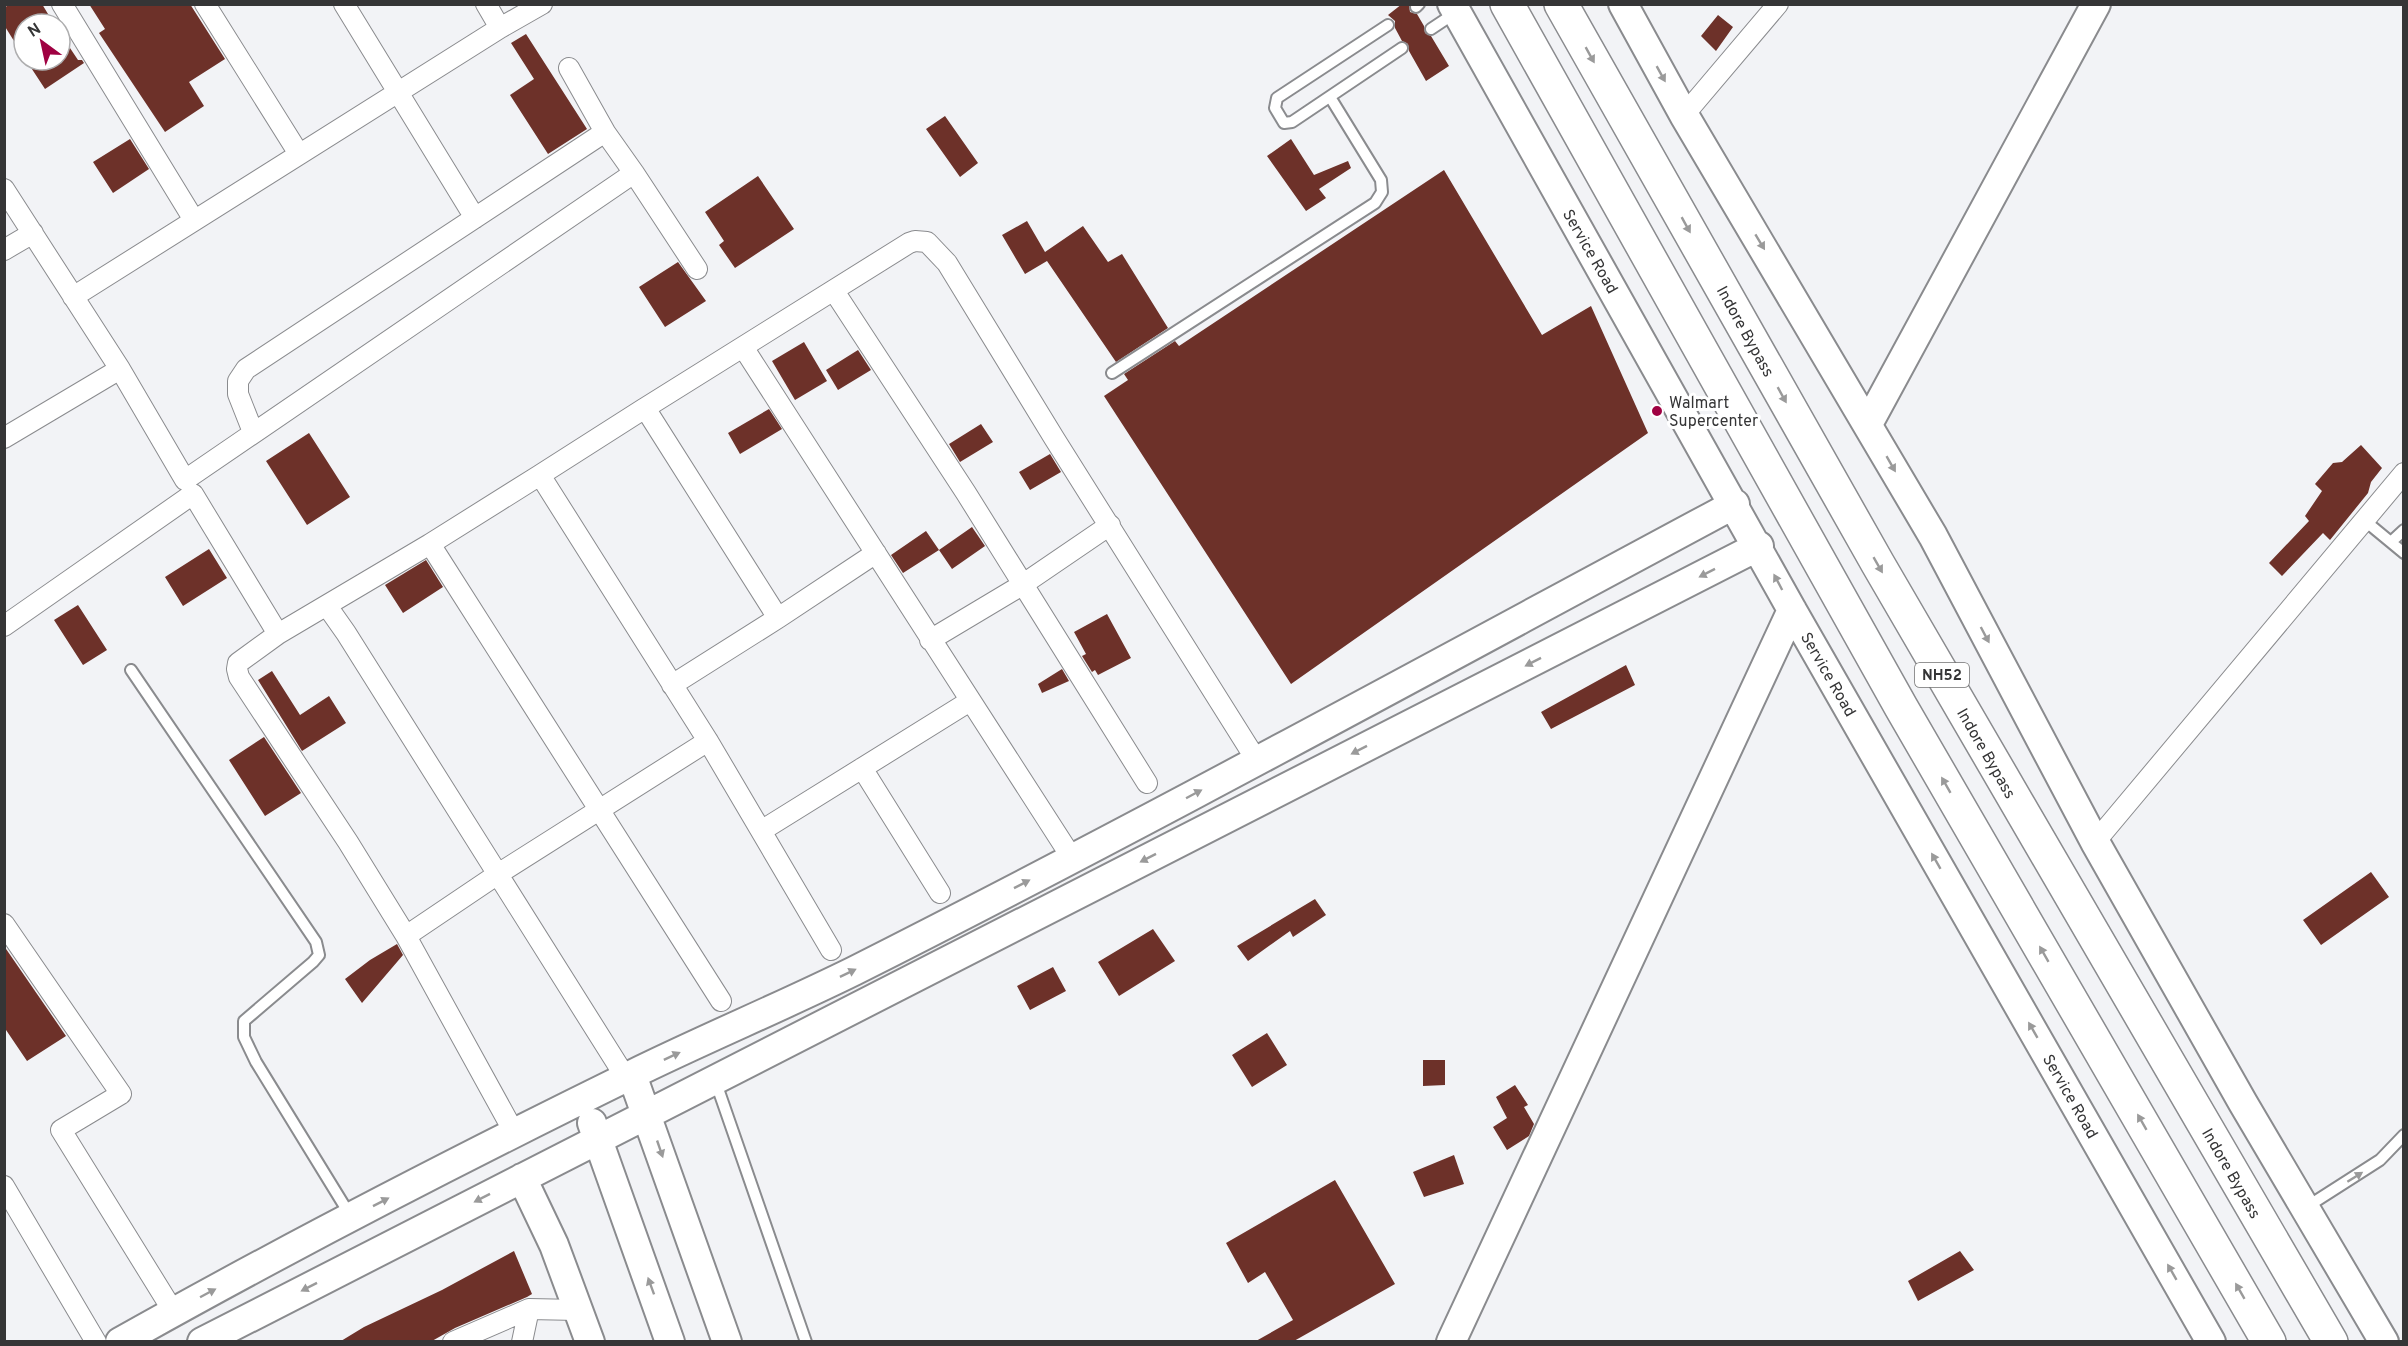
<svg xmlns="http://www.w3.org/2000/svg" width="2408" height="1346" font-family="Overpass,sans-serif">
  <rect width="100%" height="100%" fill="#f2f3f6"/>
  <path fill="#6d3129" d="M10,4H42L54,24H24V57L4,25V8Z
    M89,4H190L225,59L189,82L204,106L165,132L99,33L105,29Z
    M1402,4H1409L1410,12L1417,14L1424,26L1425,33L1431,36L1449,66L1426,81L1409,51L1408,44L1402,41L1395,28V21L1388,15Z
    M1718,15L1733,27L1716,51L1701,36Z
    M60,33L78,60H82L84,63L45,89L26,60H60Z
    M526,34L587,129L548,154L510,95L534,79L511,43Z
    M945,116L978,163L960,177L926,129Z
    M130,139L149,169L113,193L93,162Z
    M1291,139L1314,175L1348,161L1351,168L1319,189L1326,198L1306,211L1267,156Z
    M1444,170L1542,335L1591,306L1648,433L1291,684L1104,396L1128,380L1124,374L1175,341L1179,346Z
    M758,176L794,229L735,268L719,245L724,241L705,212Z
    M1027,221L1045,252L1083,226L1108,262L1122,254L1168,328L1116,362L1047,261L1025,274L1002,235Z
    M678,262L706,301L665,327L639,287Z
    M804,342L827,381L795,400L772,361Z
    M858,350L871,370L838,390L826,370Z
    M769,409L782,429L740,454L728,433Z
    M981,424L993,442L960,462L949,444Z
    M309,433L350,497L307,525L266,461Z
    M2361,445L2382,468L2371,482L2368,493L2330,540L2323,533L2282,576L2269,563L2309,521L2305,516L2322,491L2315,484L2333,463L2342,462Z
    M1050,454L1061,472L1030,490L1019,472Z
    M972,527L985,546L952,569L939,550Z
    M926,531L939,550L903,573L891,555Z
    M209,549L227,578L183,606L165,577Z
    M426,560L443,587L403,613L385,585Z
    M78,605L107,650L83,665L54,620Z
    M1107,614L1131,658L1098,675L1095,670L1092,672L1082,656L1086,654L1074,632Z
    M1626,665L1635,685L1551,729L1541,712Z
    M1062,669L1069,681L1042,693L1038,684Z
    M272,671L300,715L329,696L346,723L302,751L258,680Z
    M264,737L301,793L265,816L229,760Z
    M2371,872L2389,897L2321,945L2303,920Z
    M1315,899L1326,915L1293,937L1290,931L1248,961L1237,946Z
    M1153,929L1175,961L1119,996L1098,962Z
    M397,944L403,955L362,1003L345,979L370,960Z
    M4,946L66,1036L27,1061L4,1027Z
    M1053,967L1066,991L1030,1010L1017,986Z
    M1267,1033L1287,1065L1252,1087L1232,1055Z
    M1423,1060H1445V1085L1423,1086Z
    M1515,1085L1528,1105L1524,1107L1534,1124L1529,1136L1507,1150L1493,1127L1507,1118L1496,1097Z
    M1454,1155L1464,1184L1424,1197L1413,1172Z
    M1335,1180L1395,1284L1294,1341H1256L1293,1320L1265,1272L1248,1283L1226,1243Z
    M514,1251L532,1294L527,1297L455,1328L432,1341H341L364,1327L442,1290Z
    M1960,1251L1974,1270L1918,1301L1908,1281Z"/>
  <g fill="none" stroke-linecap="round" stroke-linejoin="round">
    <g stroke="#8a8b8e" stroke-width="14">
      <path id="lane" d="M1416,7L1419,4
        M1388,25L1277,98L1275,108L1284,123L1292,122L1402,48
        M1431,29L1455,13
        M1112,373L1375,203L1382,192L1381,180L1330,97
        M2364,520L2404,553
        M2391,542L2404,530
        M131,670L316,942L319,955L313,962L244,1021V1037L256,1062L350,1215
        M715,1080L806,1342
        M2305,1208L2380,1160L2404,1135"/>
    </g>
    <g stroke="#8a8b8e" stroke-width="22">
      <path id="street" d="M62,4L194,220
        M205,4L299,154
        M344,4L475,218
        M500,28L542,4
        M569,68L605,132
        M1684,115L1778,4
        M634,173L697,269
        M4,189L120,369L185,480L634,173L605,132L246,369L238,381V394L253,432
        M4,250L33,233
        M834,291L966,493L1147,783
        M73,297L500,28L486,4
        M743,347L1072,858
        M645,408L909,243L915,241L927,242L947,263L1054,438L1257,761
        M4,438L120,369
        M540,475L645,408L778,618
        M430,544L540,475L708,741L831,950
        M327,606L346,633L626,1078
        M4,626L193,494L278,634
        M930,640L1022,585L1110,525
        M672,685L778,618L876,553
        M862,768L940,893
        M761,831L970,701
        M2095,842L2404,473
        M4,924L121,1094L61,1130L173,1311
        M406,936L498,874L708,741
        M515,1134L406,936L348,842L239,677L237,669L238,663L278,634L430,544L721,1001
        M4,1186L96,1342
        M453,1342L529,1309L578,1310
        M522,1342L529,1309"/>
    </g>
    <g stroke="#8a8b8e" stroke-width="32">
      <path id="secondary" d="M1452,4L1792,610L2211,1342
        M1623,4L1684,115L1933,536L2095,842L2243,1103L2384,1342
        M1868,424L2096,4
        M632,1075L727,1342
        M592,1123L670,1342
        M522,1178L554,1245L590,1342
        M120,1342C287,1248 458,1160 631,1075C704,1039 781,1007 854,971C1151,821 1442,661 1735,504
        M202,1342L1759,546
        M1451,1342L1792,610"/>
    </g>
    <g stroke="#8a8b8e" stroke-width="36">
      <path id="highway" d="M1507,4L1901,707L2269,1342
        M1561,4L1878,564L2331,1342"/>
    </g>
    <use href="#lane" stroke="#fff" stroke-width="10"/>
    <use href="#street" stroke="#fff" stroke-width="20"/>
    <use href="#secondary" stroke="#fff" stroke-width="28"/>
    <use href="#highway" stroke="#fff" stroke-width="33"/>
  </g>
  <defs><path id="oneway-solid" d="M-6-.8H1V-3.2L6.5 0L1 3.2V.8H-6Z" transform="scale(1.5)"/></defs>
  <g fill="#9a9a9a">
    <use href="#oneway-solid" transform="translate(1590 55) rotate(61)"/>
    <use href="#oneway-solid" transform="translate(1661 74) rotate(61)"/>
    <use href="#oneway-solid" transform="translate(1686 225) rotate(61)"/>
    <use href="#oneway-solid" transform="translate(1760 242) rotate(59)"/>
    <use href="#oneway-solid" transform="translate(1782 395) rotate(61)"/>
    <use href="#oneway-solid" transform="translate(1891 464) rotate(60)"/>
    <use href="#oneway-solid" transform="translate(1878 565) rotate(60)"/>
    <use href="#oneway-solid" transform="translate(1707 573) rotate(153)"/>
    <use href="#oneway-solid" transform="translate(1778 582) rotate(-118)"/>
    <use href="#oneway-solid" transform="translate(1985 635) rotate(62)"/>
    <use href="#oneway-solid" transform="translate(1533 662) rotate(153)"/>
    <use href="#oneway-solid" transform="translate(1359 750) rotate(153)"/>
    <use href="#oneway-solid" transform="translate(1946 785) rotate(-120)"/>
    <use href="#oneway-solid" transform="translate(1194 794) rotate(-28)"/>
    <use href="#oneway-solid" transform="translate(1148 858) rotate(153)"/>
    <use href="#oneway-solid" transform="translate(1936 861) rotate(-120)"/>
    <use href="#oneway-solid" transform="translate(1022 884) rotate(-27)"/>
    <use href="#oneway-solid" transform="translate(2044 954) rotate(-120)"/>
    <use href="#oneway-solid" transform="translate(848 973) rotate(-26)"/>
    <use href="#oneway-solid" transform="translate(2033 1030) rotate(-120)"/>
    <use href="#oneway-solid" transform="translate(672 1056) rotate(-25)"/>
    <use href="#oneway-solid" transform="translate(2142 1122) rotate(-120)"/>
    <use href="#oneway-solid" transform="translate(660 1149) rotate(71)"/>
    <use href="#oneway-solid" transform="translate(2355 1177) rotate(-32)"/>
    <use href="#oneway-solid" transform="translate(482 1198) rotate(153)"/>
    <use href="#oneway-solid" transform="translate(381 1202) rotate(-27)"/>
    <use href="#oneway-solid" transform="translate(2172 1272) rotate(-120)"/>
    <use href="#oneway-solid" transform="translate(651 1286) rotate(-110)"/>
    <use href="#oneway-solid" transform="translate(309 1287) rotate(153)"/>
    <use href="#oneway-solid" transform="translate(2240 1291) rotate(-120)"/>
    <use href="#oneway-solid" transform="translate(208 1293) rotate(-28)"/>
  </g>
  <circle fill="#9f0142" stroke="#fff" stroke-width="2" cx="1657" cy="411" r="6"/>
  <g text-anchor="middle" stroke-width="6" stroke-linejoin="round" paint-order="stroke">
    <rect fill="#fff" stroke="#727272" stroke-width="1.5" x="1915" y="663" width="54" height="24" rx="4.5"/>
    <g font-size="15" font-weight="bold" fill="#353536">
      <text x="1942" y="680">NH52</text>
    </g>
    <g font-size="16" fill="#353536" stroke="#fff">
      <text transform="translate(1591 251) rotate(60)" y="6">Service Road</text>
      <text transform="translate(1746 331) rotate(61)" y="6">Indore Bypass</text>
      <text transform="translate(1829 674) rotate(60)" y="6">Service Road</text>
      <text transform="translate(1987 753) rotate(60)" y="6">Indore Bypass</text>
      <text transform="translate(2071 1096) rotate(60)" y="6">Service Road</text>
      <text transform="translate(2232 1173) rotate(60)" y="6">Indore Bypass</text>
    </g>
    <g font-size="16" fill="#353536" stroke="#fff" text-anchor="start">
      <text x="1669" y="408">Walmart<tspan x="1669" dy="18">Supercenter</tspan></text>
    </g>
  </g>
  <rect width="2408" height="1346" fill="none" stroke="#353536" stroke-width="12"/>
  <g transform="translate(42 42) rotate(327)"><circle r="28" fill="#ffffff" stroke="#aeaeaf" stroke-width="1.5"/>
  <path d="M0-4.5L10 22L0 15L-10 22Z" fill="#9f0142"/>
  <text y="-9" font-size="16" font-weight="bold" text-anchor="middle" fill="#353536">N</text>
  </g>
</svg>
